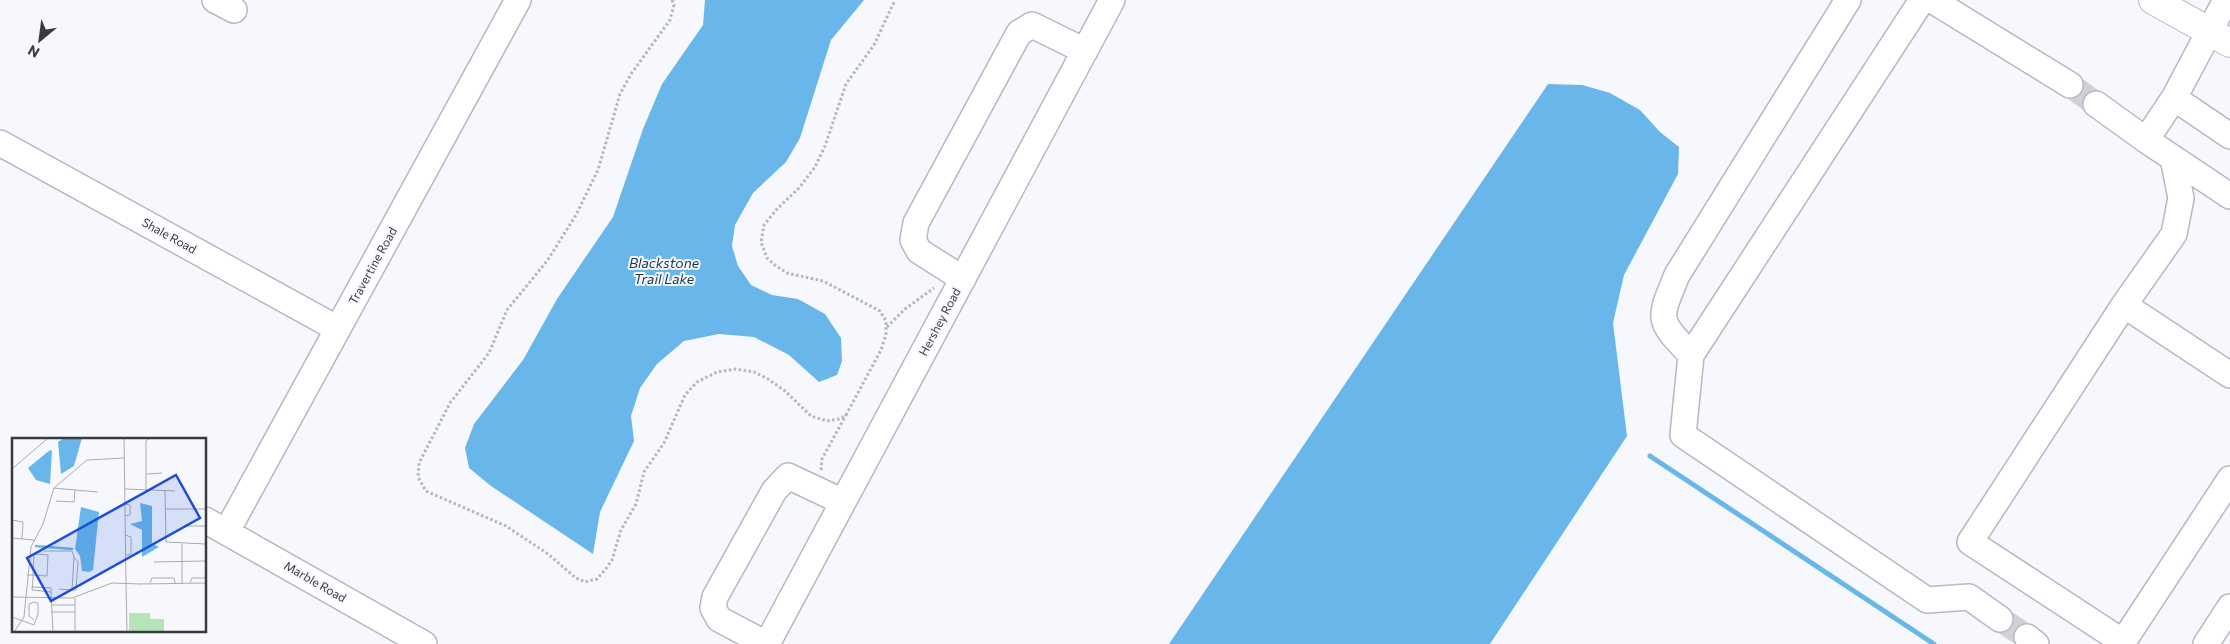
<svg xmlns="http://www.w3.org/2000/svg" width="2230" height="644" font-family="Commissioner,sans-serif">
  <rect width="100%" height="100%" fill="#f6f8fe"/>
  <path fill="#69b7ea" d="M705,0H864L831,40L800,138L786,162L753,193L735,225L732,246L738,266L751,285L772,295L798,299L825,314L841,338L842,361L837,375L819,382L789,355L754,337L719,334L684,341L657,364L640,388L631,416L634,441L600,512L593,554L491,486L469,468L465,448L474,424L523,360L557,299L613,217L643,129L662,84L703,25Z
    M1548,84L1582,85L1610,93L1640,110L1660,132L1679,147L1678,174L1624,275L1613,323L1627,436L1490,644H1169Z"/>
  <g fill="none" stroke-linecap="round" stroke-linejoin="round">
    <path stroke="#69b7ea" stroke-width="5" d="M1650,456L1934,644"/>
    <path stroke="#d0d2d8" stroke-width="25" stroke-dasharray="25 12" stroke-linecap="butt" d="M2070,85L2096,104
      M2000,619L2027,637"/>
    <g stroke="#b6b8c2" stroke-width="28">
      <path id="minor" d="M215,0L234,10
        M1922,0L1691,355L1683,435L1927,600L1969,597L2000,619
        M1932,0L2070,85
        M2226,0L2174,98L2230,136
        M2174,98L2146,140L2230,196
        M2096,104L2146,140
        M0,143L338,329
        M963,279L919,251L913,240L916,223L1019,33L1032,25L1085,51
        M2124,305L2174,234L2181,198L2173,158
        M1691,355C1657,319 1658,321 1677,275L1848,0
        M2230,375L2124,305L1970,542L2123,642L2230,479
        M205,520L424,644
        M227,531L518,0
        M2027,637L2036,644
        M766,644L719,619L713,608L715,597L774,491L788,476L843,502
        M767,644L1112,0
        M2206,644L2230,607"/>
    </g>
    <g stroke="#b6b8c2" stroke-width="30">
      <path id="major" d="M2153,0L2230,43"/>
    </g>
    <path stroke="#b4b6bb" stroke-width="3" stroke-dasharray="2.5 2.5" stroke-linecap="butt" d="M672,0L674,5L670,20L631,74L620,94L598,170L576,215L547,261L507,310L489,353L450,403L419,463L418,477L426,491L506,526L548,554L576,578L585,582L597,579L605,570L612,560L621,530L636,504L644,472L664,443L685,395L697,382L717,372L736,369L754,372L768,379L785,391L811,416L827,421L840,419L846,415L881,350L886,335V321L880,311L823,281L787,273L776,266L767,258L761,242L764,225L776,210L799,188L815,167L825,146L846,84L874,45L895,0
      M887,327L905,309L934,288
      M821,470L822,459L846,415"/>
    <use href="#minor" stroke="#fff" stroke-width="25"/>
    <use href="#major" stroke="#fff" stroke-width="28"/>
  </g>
  <g text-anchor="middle" stroke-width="4" stroke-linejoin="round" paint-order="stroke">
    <g font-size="12" fill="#3a3b3f" stroke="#f6f8fe">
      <text transform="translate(169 236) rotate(29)" y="4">Shale Road</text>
      <text transform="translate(373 266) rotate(-61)" y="4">Travertine Road</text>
      <text transform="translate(940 322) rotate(-62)" y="4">Hershey Road</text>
      <text transform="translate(315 582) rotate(30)" y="4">Marble Road</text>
    </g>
    <g font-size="14" font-style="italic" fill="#16384d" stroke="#f6f8fe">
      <text x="664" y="268">Blackstone<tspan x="664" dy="16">Trail Lake</tspan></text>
    </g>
  </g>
  <g transform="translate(12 438)">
    <rect width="194" height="194" fill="#f6f8fe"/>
    <path d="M117,175H138V181H152V194H117Z" fill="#b7e3b8"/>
    <path d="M52,0H70L62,28L49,36L46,4ZM38,12L40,13L38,46L24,42L16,30ZM128,65L140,68V105L147,109L130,119V92L118,86L130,83ZM69,69L87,74L81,132L77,134L70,133L68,118L63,111Z" fill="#69b7ea"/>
    <path fill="none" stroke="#69b7ea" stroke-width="2.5" d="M23,108L61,111"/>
    <path fill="none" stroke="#abacb2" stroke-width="1" d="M112,0L114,145M0,31L36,0M135,36L150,35M42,50L63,52L62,64L44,63M113,51L163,53M63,52L86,54M134,53V3L138,0M153,53L154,104L194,106M113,66L118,67V77L113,78M153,71H194M0,82L11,84L10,101M172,88H194M113,97L119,99V116L114,117M0,100L22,102M170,106V145M32,113H60L62,119L60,152L47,151M142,124L194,123M15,137H21L35,138L36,117L22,116L21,134V141L20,152L39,154L41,194M114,145L115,194M138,145L140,140H162L163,145M178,145L180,140H194M128,146L194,145M20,149L39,150V154M60,152H64L66,124L62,119M0,159L60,160L100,145L129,146M39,167H63V160M63,167V194M39,174H63M0,179L22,187L26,176V165L22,164L17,166V178L22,182M2,194L12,179L19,109L31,86L42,50L75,22L112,20"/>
    <path fill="#1d4ed8" fill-opacity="0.15" stroke="#1d4ed8" stroke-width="2.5" d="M164,37L188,80L39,163L15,120Z"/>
    <rect width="194" height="194" fill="none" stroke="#3a3b3f" stroke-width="2.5"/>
  </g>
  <g transform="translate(40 40) rotate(209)" stroke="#f6f8fe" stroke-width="4" paint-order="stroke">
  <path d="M0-4L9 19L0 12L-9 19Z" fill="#3a3b3f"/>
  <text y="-8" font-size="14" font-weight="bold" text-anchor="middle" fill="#3a3b3f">N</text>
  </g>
</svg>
